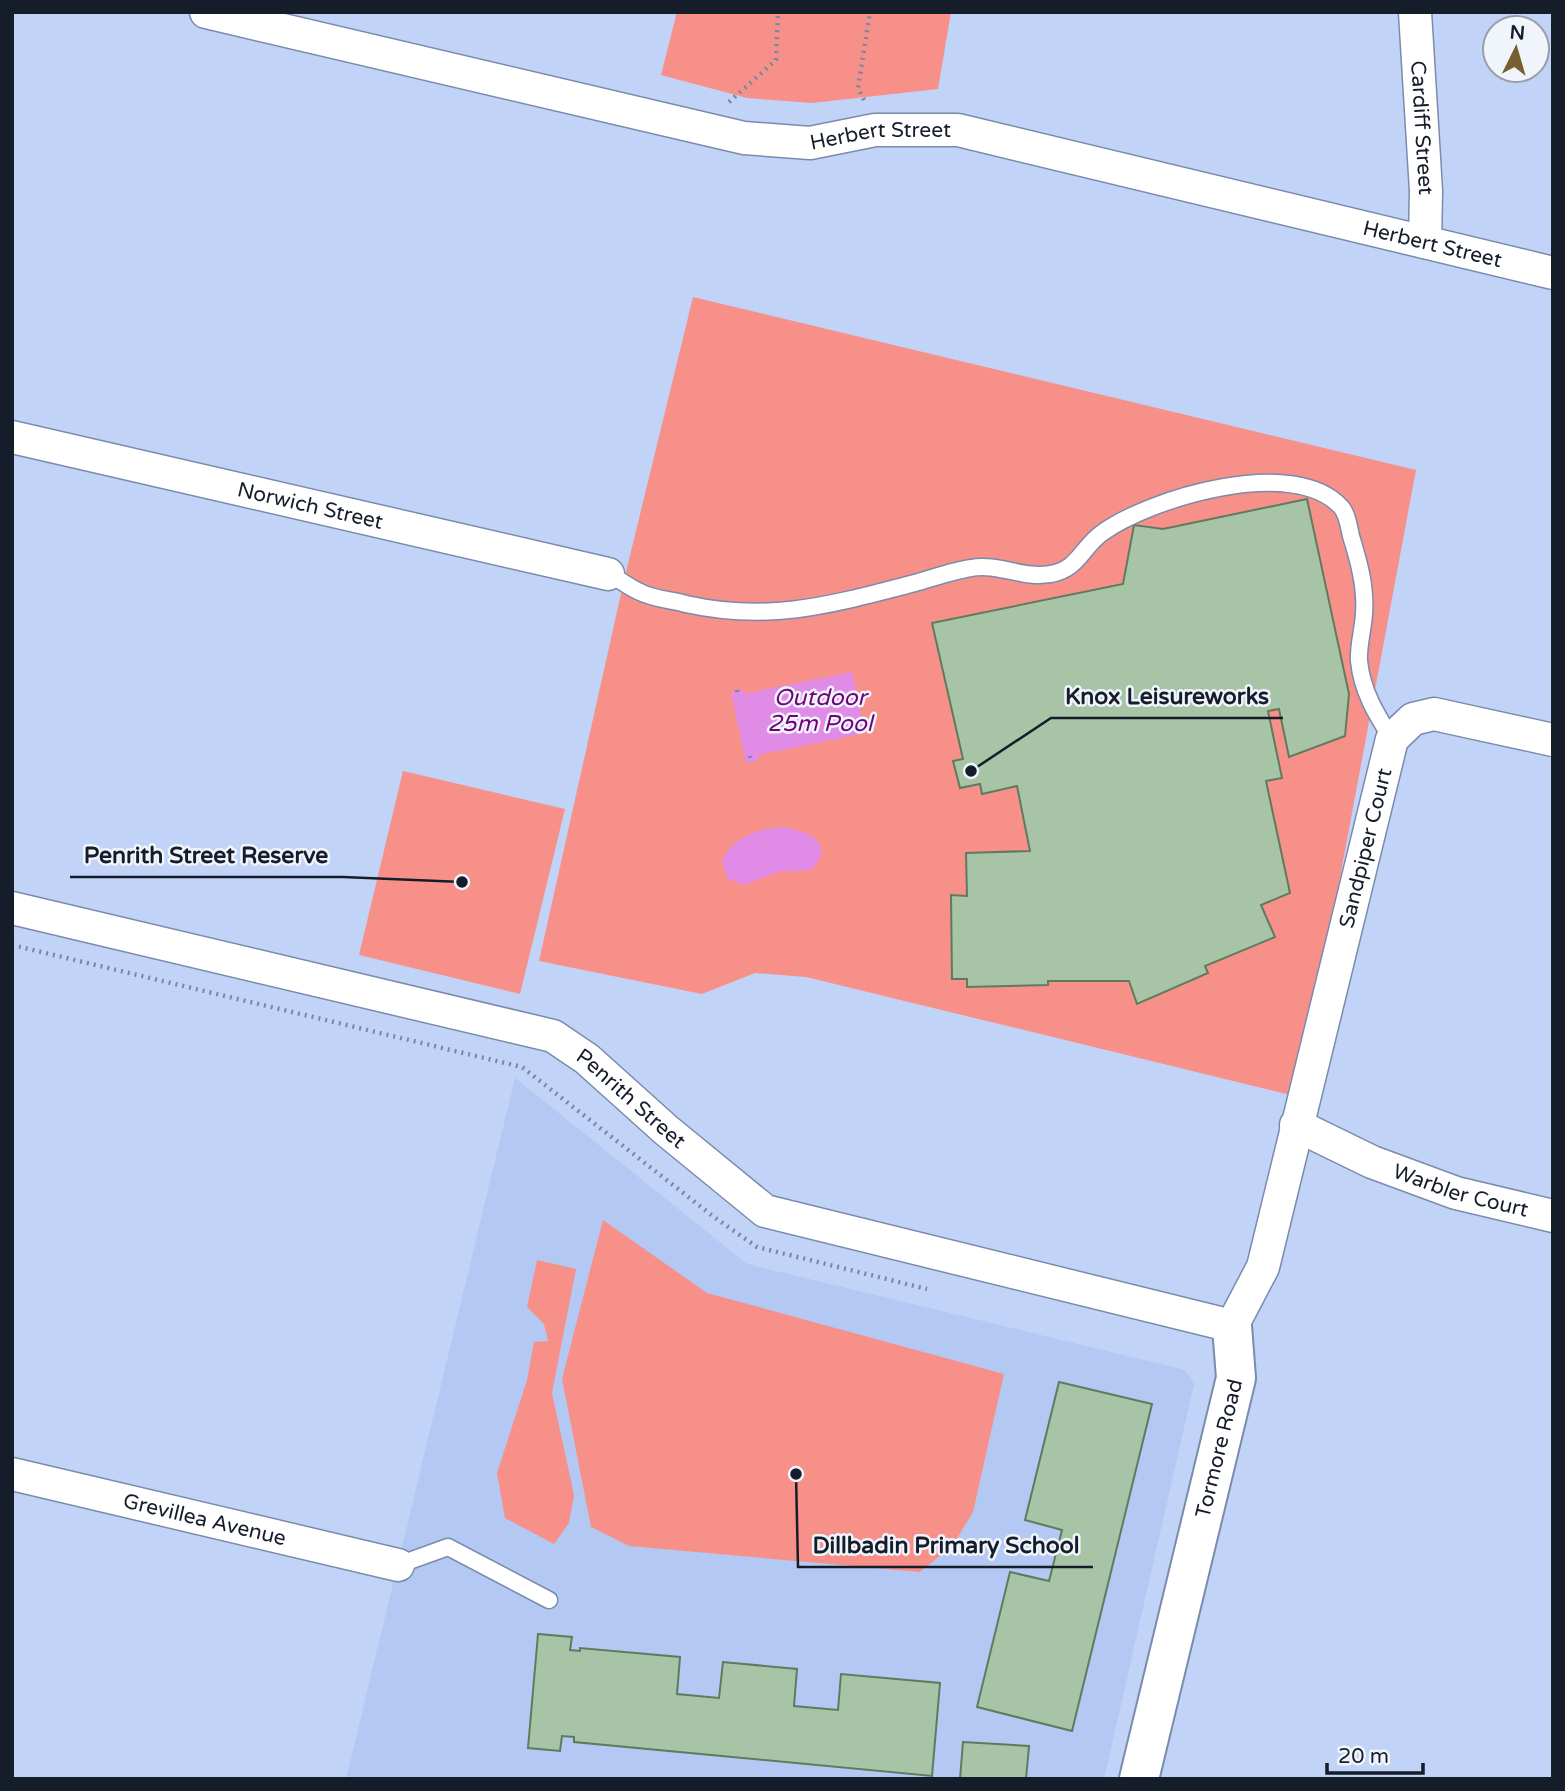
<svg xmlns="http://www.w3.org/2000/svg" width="1565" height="1791" font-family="'Varela Round',sans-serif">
  <rect width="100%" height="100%" fill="#c1d3f7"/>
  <path fill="#b3c8f2" d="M515,1078L747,1264L1185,1370L1194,1384L1104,1779H346Z"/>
  <path fill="#f8908a" d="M677,12H951L938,89L812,103L747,98L661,75Z
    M693,297L1416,470L1299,1097L806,977L755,973L702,994L539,961L624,580Z
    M403,771L565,809L520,994L359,955Z
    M603,1220L707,1293L1004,1374L973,1512L953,1545L920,1572L629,1546L591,1527L562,1379Z
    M537,1260L576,1269L552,1393L574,1495L569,1523L554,1544L505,1518L497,1473L527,1380L534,1342L548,1341L544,1324L527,1307Z"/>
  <path fill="#e08ce7" d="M852,672L865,733L758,755V761L746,763L731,692L743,689L744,694Z
    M782,827C806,830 838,843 811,870L778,872L744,885L727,878L722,861C733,836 756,830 782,827Z"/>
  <path fill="#a7c5a6" stroke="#5f7b5f" stroke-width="2" d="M1307,499L1349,694L1345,736L1289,757L1279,709L1268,711L1282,778L1266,781L1290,893L1261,905L1275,937L1205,966L1208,973L1137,1004L1129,981H1048V985L967,987V979H952L951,895L967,896L966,853L1030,851L1017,786L982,794L980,784L960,788L953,761L963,759L932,623L1123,584L1134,525L1163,529Z
    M1059,1382L1152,1404L1072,1731L977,1707L1010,1572L1049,1581L1062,1530L1025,1520Z
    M538,1634L572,1637L570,1650L580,1651V1648L680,1657L677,1694L719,1698L723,1662L797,1669L794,1706L838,1710L841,1674L940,1683L932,1776L574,1742V1737L562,1736L560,1751L528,1748Z
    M963,1742L1029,1746L1026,1779H960Z"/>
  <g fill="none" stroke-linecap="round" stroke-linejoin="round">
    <g stroke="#7a8bac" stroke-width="19">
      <path id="service" d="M608,574C620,579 628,587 640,592C653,599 672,600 686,604C771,623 833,604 915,583C933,578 952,571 971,568C998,563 1024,579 1050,574C1078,570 1082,547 1102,533C1150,498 1294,455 1341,507C1347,513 1349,527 1351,536C1359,562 1366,587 1364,614C1363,630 1358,646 1359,661C1362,691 1376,714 1392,739
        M398,1565L448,1547L549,1600"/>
    </g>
    <g stroke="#7a8bac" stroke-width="35">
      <g id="minor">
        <path id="s1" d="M206,12L744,138L810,143L875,130H958L1553,273"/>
        <path id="s2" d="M1415,12L1426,191L1425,242"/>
        <path id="s3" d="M12,437L608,574"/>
        <path id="s4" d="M12,908L553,1036L587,1059L666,1130L765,1211L1232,1326L1263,1267L1392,739L1413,719L1434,714L1553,740"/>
        <path id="s5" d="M1296,1125L1372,1162L1456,1193L1553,1216"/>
        <path id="s6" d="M12,1474L398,1565"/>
      </g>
    </g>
    <g stroke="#7a8bac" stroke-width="42">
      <g id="tertiary">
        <path id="s7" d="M1139,1779L1236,1378L1232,1326"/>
      </g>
    </g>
    <path stroke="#7987a1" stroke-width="4.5" stroke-dasharray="2 5" stroke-linecap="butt" d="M864,100L858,88L870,12
      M729,102L776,60L778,12
      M737,690L738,697
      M750,756L751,762
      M12,945L522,1067L714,1217L757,1247L927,1289"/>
    <use href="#service" stroke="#fff" stroke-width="16"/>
    <use href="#minor" stroke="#fff" stroke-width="32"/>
    <use href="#tertiary" stroke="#fff" stroke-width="38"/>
  </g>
  <g text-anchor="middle" stroke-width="5" stroke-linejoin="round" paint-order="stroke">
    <g font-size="21" fill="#161d2a" stroke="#f0f4fb">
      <text dy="7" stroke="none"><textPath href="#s2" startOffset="116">Cardiff Street</textPath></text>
      <text dy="7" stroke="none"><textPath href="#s1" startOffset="690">Herbert Street</textPath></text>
      <text dy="7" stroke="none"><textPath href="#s1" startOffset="1256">Herbert Street</textPath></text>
      <text dy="7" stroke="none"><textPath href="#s3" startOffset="306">Norwich Street</textPath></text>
      <text dy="7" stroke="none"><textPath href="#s4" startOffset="1810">Sandpiper Court</textPath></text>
      <text dy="7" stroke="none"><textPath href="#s4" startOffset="656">Penrith Street</textPath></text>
      <text dy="7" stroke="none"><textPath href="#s5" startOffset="178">Warbler Court</textPath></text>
      <text dy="7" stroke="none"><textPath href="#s7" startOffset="340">Tormore Road</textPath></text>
      <text dy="7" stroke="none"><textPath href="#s6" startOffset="198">Grevillea Avenue</textPath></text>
    </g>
    <g font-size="23" font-style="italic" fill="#71007b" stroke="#f0f4fb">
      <text x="820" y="705">Outdoor<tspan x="820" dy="26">25m Pool</tspan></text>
    </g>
  </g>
  <path fill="none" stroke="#161d2a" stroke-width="2.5" d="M971 771L1051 718H1283M462 882L343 877H70M796 1474L798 1567H1093"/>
  <g fill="#161d2a" stroke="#f0f4fb" stroke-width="2.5">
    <circle cx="971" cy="771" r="7"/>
    <circle cx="462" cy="882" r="7"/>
    <circle cx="796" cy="1474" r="7"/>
  </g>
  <g font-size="23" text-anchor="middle" font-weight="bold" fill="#161d2a" stroke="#f0f4fb" stroke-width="5" stroke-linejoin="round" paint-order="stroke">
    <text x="1167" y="704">Knox Leisureworks</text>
    <text x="206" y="863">Penrith Street Reserve</text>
    <text x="946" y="1553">Dillbadin Primary School</text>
  </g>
  <rect width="1565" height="1791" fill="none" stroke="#161d2a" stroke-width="28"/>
  <g transform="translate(1516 49) rotate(5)"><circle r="33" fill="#f0f4fb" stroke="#999ea7" stroke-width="2"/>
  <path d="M0-5L12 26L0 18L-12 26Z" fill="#776030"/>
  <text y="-10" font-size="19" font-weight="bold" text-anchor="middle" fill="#161d2a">N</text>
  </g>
  <path d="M1327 1763v10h96v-10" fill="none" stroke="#161d2a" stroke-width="3.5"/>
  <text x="1338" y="1763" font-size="21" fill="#161d2a" stroke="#f0f4fb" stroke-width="5" paint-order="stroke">20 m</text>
</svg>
